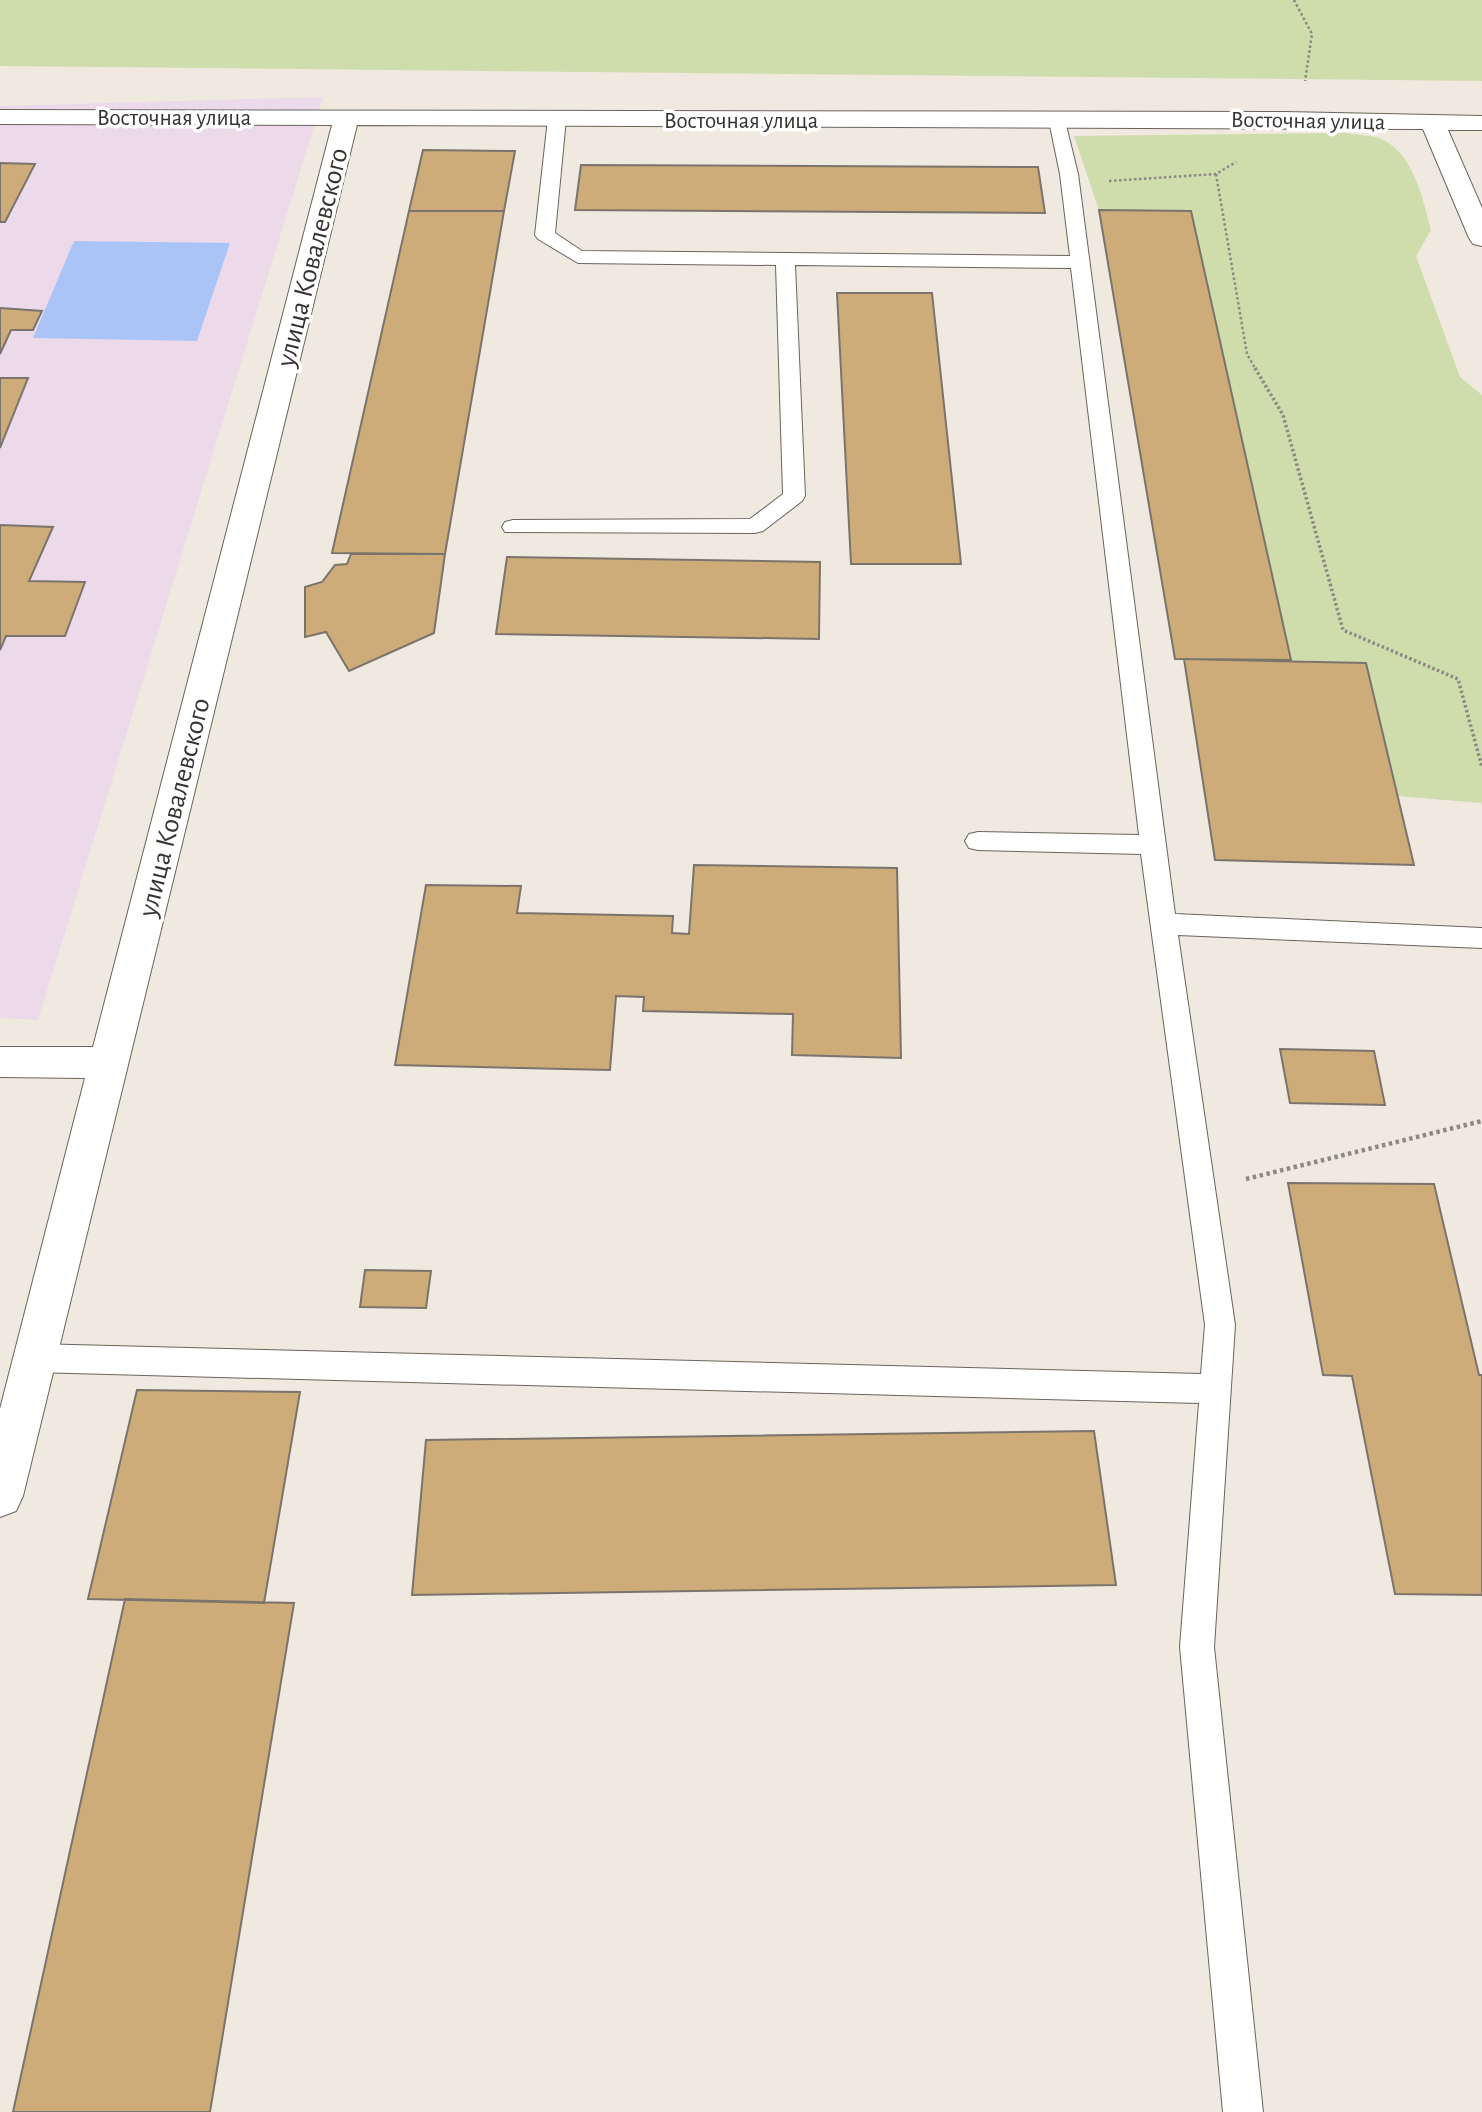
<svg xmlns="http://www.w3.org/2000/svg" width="1482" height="2112" font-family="'Alegreya Sans',sans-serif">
  <rect width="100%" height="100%" fill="#f0e9df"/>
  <path fill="#ecdaeb" d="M323,97L38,1020L0,1018V106Z"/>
  <path fill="#cfdcac" d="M0,0H1482V81L0,66Z
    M1347,133C1357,135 1370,135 1379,138C1413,151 1423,199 1431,230L1416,256L1460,377L1482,395V807L1481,803L1398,796L1366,663L1291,660L1191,211L1099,210L1074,136Z"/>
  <path fill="#abc4f7" d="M74,241L230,243L197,341L33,338Z"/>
  <path fill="#cdac79" stroke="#7a746c" stroke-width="2" d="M423,150L515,151L504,211H409Z
    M0,163L35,164L5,222H0Z
    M581,165L1038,167L1045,213L575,210Z
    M1099,210L1191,211L1291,660L1175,659Z
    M409,211H504L445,554L332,553Z
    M837,293H932L961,564H851Z
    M0,308L42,311L33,330H11L0,354Z
    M0,378H28L0,448Z
    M0,525L53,527L29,581L85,582L65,636H6L0,650Z
    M351,554H445L434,633L349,671L326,632L305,637V587L322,582L335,565L347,564Z
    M507,557L820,562L819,639L496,634Z
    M1184,659L1366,663L1414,865L1215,860Z
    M694,865L897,868L901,1058L792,1055L793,1014L643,1011L644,997L616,996L610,1070L395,1065L426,885L521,886L517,913L673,916L672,933L689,934Z
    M1280,1049L1374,1051L1385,1105L1290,1103Z
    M1288,1183L1434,1184L1479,1375H1482V1595L1395,1594L1352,1376L1323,1375Z
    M365,1270L431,1271L426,1308L360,1307Z
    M137,1390L300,1392L264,1603L88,1599Z
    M1094,1431L1116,1585L412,1595L426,1440Z
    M125,1599L294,1603L210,2112H13Z"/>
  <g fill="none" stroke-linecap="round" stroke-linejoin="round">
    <g stroke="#6a645c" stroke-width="2">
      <path id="lane" d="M557,114L566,119L555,233L582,251L1070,256L1060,174L1049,121L1058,116L1064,117L1078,174L1175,914L1482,928V948L1178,935L1235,1325L1214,1647L1263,2112H1223L1180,1647L1199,1403L34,1372L23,1368L18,1358L23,1348L34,1344L1201,1374L1205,1325L1141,854L978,850L969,848L965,841L969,834L978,832L1139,835L1071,268L795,265L805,496L802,501L763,531L755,533L505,532L502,527L505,522L513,520L750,519L783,494L776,265L578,263L538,239L535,235L548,119Z"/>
    </g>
    <g stroke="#6a645c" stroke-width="2">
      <path id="street" d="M0,110L1284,112L1482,116V130H1448L1482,208V246L1473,244L1469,238L1423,129L357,125L23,1496L16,1511L0,1517V1409L85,1078L0,1077V1047H93L332,125L0,124Z"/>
    </g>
    <path stroke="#8d8882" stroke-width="2.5" stroke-dasharray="2.5 2.5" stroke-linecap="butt" d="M1294,0L1312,34L1305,81
      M1216,174L1247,354L1256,370
      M1109,181L1216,174L1236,162"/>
    <path stroke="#8d8882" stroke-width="3.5" stroke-dasharray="2.5 2.5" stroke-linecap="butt" d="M1255,368L1283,415L1343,630L1458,679L1482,767"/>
    <path stroke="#8d8882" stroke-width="4.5" stroke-dasharray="3.5 3.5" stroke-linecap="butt" d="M1246,1179L1482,1121"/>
    <use href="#lane" fill="#fff" fill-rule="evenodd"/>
    <use href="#street" fill="#fff" fill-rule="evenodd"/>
  </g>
  <g text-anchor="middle" stroke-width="7" stroke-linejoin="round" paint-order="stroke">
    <g font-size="23" fill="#363330" stroke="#fff">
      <text x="174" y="125">Восточная улица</text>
      <text x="741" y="128">Восточная улица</text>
      <text transform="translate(1308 120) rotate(1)" y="8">Восточная улица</text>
    </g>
    <g font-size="28" fill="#363330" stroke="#fff">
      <text transform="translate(311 257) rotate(-76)" y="10">улица Ковалевского</text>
      <text transform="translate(173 807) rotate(-76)" y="10">улица Ковалевского</text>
    </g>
  </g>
</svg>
